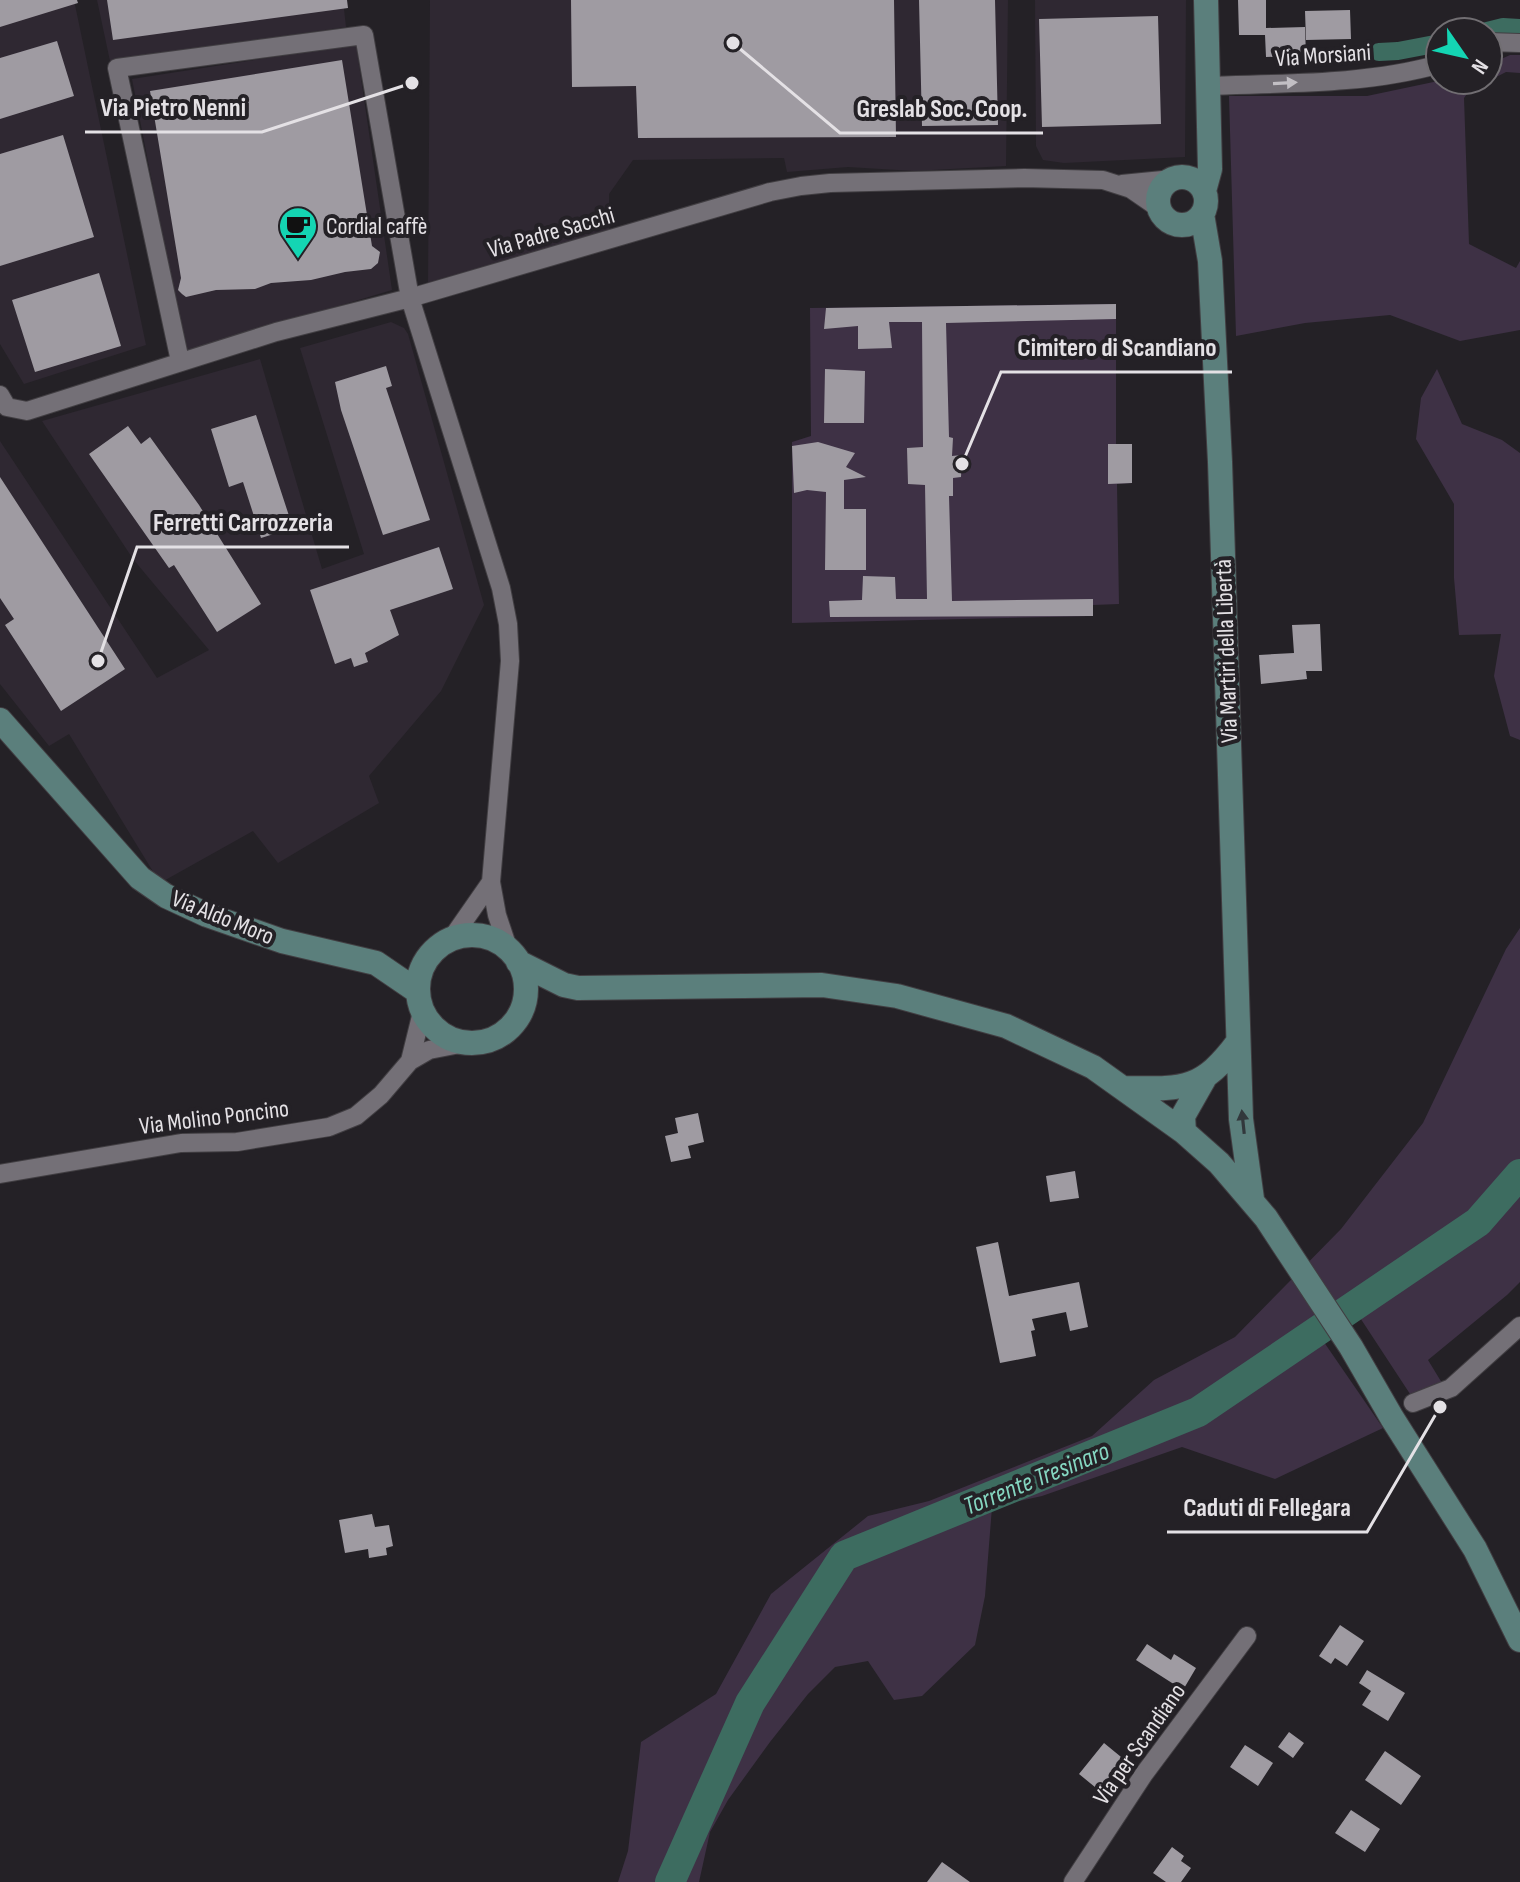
<svg xmlns="http://www.w3.org/2000/svg" width="1520" height="1882" font-family="'Sofia Sans Condensed',sans-serif">
  <rect width="100%" height="100%" fill="#242126"/>
  <path fill="#2f2832" d="M0,0H74L146,345L24,384L0,344Z
    M97,0H343L346,27L110,61Z
    M430,0H1008L1006,166L914,171L848,167L787,172L784,158L633,160L609,194V229L428,285Z
    M1035,0H1186L1185,157L1064,163L1043,160L1036,146Z
    M356,44L392,290L185,352L132,79Z
    M391,322L404,328L408,334L484,605L441,691L369,776L379,803L278,863L253,831L160,883L69,734L49,746L0,684V441L157,678L209,650L133,559L42,421L260,359L322,569L364,554L300,348Z"/>
  <path fill="#3e3145" d="M1510,55H1520V73L1506,72L1469,91L1464,98L1469,244L1516,268L1520,261V330L1460,341L1390,315L1305,323L1236,336L1229,96H1367L1443,80H1488V65Z
    M1116,304V444H1132V483L1117,484L1119,604L1093,605V616L792,623V442L811,436L810,308Z
    M1437,369L1462,424L1502,440L1520,453V740L1510,736L1494,676L1501,634L1459,635L1454,578V504L1416,439L1421,398Z
    M1520,928V1282L1507,1295L1428,1360L1442,1383L1412,1397L1353,1307L1317,1332L1383,1428L1275,1479L1182,1447L1042,1496L992,1507L985,1596L975,1645L922,1696L894,1700L868,1661L835,1667L808,1694L770,1742L728,1800L710,1832L699,1882H618L628,1851L641,1742L716,1694L771,1594L868,1516L929,1501L1092,1436L1154,1380L1235,1337L1341,1229L1423,1123L1506,949Z"/>
  <g fill="none" stroke-linecap="round" stroke-linejoin="round">
    <path stroke="#3d6c60" stroke-width="18" d="M1483,32L1503,27L1520,28
      M1379,52L1398,51L1440,43"/>
    <path stroke="#3d6c60" stroke-width="30" d="M670,1882L750,1703L844,1556L1198,1412L1478,1222L1520,1174"/>
  </g>
  <path fill="#9f9ba2" d="M0,0H77L78,3L0,27Z
    M107,0H347L348,8L113,40Z
    M571,0H894L896,137L638,138L636,86L572,87Z
    M919,0H995L998,125L922,126Z
    M1238,0H1266V28L1305,27L1306,56L1266,57L1265,35H1239Z
    M1350,10L1351,39L1306,40L1305,11Z
    M1158,16L1161,124L1042,127L1039,19Z
    M57,41L74,96L0,119V58Z
    M342,60L372,246L380,252L378,263L371,269L345,272L311,280L271,283L255,289L216,290L186,297L182,294L178,290L181,278L150,91Z
    M63,135L94,237L0,266V154Z
    M99,273L121,346L35,372L12,300Z
    M1116,304V319L946,323L949,437L953,438L952,456L962,455L961,477L953,478V496H949L952,601L1093,599V616L830,617L829,601L862,600L863,576L895,577L896,599H927L925,485L908,484L907,448L923,447L922,322H889L892,348L858,349V326L824,329L826,308Z
    M386,366L392,386L386,388L430,520L383,535L341,410L335,382Z
    M825,369L865,371L864,423H824Z
    M256,415L293,528L261,538L243,482L229,487L211,429Z
    M128,426L141,444L150,437L199,505L261,604L217,632L174,565L169,568L89,454Z
    M818,442L855,453L846,467L866,477L844,480V509H866V570H825L826,492L807,490L794,493L792,446Z
    M1108,444H1132V483L1108,484Z
    M0,477L125,669L61,711L5,625L14,619L0,598Z
    M439,547L453,589L390,610L399,635L365,653L368,662L354,667L351,658L335,664L310,590Z
    M1320,624L1322,671H1306L1307,679L1261,684L1259,655L1294,653L1292,625Z
    M698,1113L704,1142L688,1146L691,1158L671,1162L665,1136L678,1133L675,1118Z
    M1075,1171L1079,1198L1050,1202L1046,1176Z
    M998,1242L1009,1296L1079,1282L1088,1327L1070,1331L1066,1312L1032,1319L1035,1330L1031,1331L1036,1356L1000,1363L976,1247Z
    M372,1514L375,1527L389,1525L393,1546L386,1548L387,1555L369,1558L368,1549L345,1553L339,1520Z
    M1340,1625L1364,1641L1347,1666L1335,1658L1331,1664L1319,1656Z
    M1147,1644L1171,1660L1174,1654L1196,1668L1183,1690L1136,1660Z
    M1367,1670L1405,1693L1388,1721L1362,1705L1371,1691L1359,1683Z
    M1289,1732L1304,1743L1293,1758L1278,1747Z
    M1104,1743L1126,1761L1101,1792L1079,1774Z
    M1245,1745L1273,1763L1258,1786L1230,1767Z
    M1385,1751L1421,1776L1401,1805L1365,1780Z
    M1351,1810L1380,1829L1365,1852L1335,1833Z
    M1172,1847L1184,1856L1181,1861L1191,1868L1181,1882H1166L1153,1873Z
    M942,1862L970,1882H927Z"/>
  <g fill="none" stroke-linecap="round" stroke-linejoin="round">
    <g stroke="#413e42" stroke-width="20">
      <path id="street" d="M1488,42L1520,43
        M1207,86C1284,83 1366,85 1440,64
        M1122,184L1173,179
        M180,361L117,68L364,35L410,298L501,588L508,624L510,661L491,882L497,915L508,948
        M0,395L7,407L27,411L276,332L410,298L770,192L801,186L830,183L1024,178L1103,180L1131,189L1160,209
        M452,938L491,882
        M410,1061L422,1012
        M0,1174L181,1143L237,1142L329,1127L356,1116L381,1095L410,1061L429,1050L465,1043
        M1413,1403L1451,1388L1520,1326
        M1073,1882L1144,1774L1247,1636"/>
    </g>
    <g stroke="#413e42" stroke-width="26">
      <path id="secondary" d="M1158 201a24 24 0 1 1 48 0a24 24 0 1 1-48 0Z
        M1204,191L1210,169L1206,0
        M1202,214L1210,261L1220,462L1241,1119L1252,1199
        M0,720L140,878L166,896L207,915L282,941L376,963L417,991
        M418 989a54 54 0 1 1 108 0a54 54 0 1 1-108 0Z
        M518,962L564,985L578,988L822,985L897,996L1006,1026L1093,1067L1184,1132L1219,1163L1266,1218L1351,1347L1392,1418L1475,1549L1520,1640
        M1123,1088C1182,1089 1201,1092 1238,1042
        M1184,1132L1183,1116L1204,1079"/>
    </g>
    <use href="#street" stroke="#747077" stroke-width="18"/>
    <use href="#secondary" stroke="#5b7f7c" stroke-width="24"/>
  </g>
  <defs><path id="oneway-solid" d="M-6-.8H1V-3.2L6.5 0L1 3.2V.8H-6Z" transform="scale(2)"/></defs>
  <use fill="#c2bfc4" href="#oneway-solid" transform="translate(1285 83) rotate(-3)"/>
  <use fill="#32383c" href="#oneway-solid" transform="translate(1243 1122) rotate(-96)"/>
  <defs>
    <g id="cafe-pin" transform="scale(2)"><path d="M0 17L-7.5 6A9.5 9.5 0 1 1 7.5 6Z" fill="#14d5b3" stroke="#242126"/><path d="M-5.5-4.5H6V0H3Q3 3.5 0 3.5H-2.5Q-5.5 3.5-5.5 0ZM3-3.2v2h1.7v-2ZM-6 4.5H4V6H-6Z" fill="#111"/></g>
  </defs>
  <g fill-rule="evenodd">
    <use href="#cafe-pin" x="298" y="226"/>
  </g>
  <g text-anchor="middle" stroke-width="8" stroke-linejoin="round" paint-order="stroke">
    <g font-size="24" fill="#e4e1e5" stroke="#242126">
      <text transform="translate(1323 55) rotate(-4)" y="8">Via Morsiani</text>
      <text transform="translate(551 232) rotate(-16)" y="8">Via Padre Sacchi</text>
      <text transform="translate(1226 651) rotate(-92)" y="8">Via Martiri della Libertà</text>
      <text transform="translate(223 917) rotate(22)" y="8">Via Aldo Moro</text>
      <text transform="translate(214 1117) rotate(-7)" y="8">Via Molino Poncino</text>
      <text transform="translate(1139 1744) rotate(-55)" y="8">Via per Scandiano</text>
    </g>
    <g font-size="24" fill="#e4e1e5" stroke="#242126" text-anchor="start">
      <text x="326" y="234">Cordial caffè</text>
    </g>
    <g font-size="26" font-style="italic" fill="#85d6c1" stroke="#242126">
      <text transform="translate(1036 1478) rotate(-22)" y="9">Torrente Tresinaro</text>
    </g>
  </g>
  <path fill="none" stroke="#e4e1e5" stroke-width="3" d="M412 83L262 132H85M733 43L840 133H1043M962 464L1001 372H1232M98 661L137 547H349M1440 1407L1367 1532H1167"/>
  <g fill="#e4e1e5" stroke="#242126" stroke-width="3">
    <circle cx="412" cy="83" r="8"/>
    <circle cx="733" cy="43" r="8"/>
    <circle cx="962" cy="464" r="8"/>
    <circle cx="98" cy="661" r="8"/>
    <circle cx="1440" cy="1407" r="8"/>
  </g>
  <g font-size="26" text-anchor="middle" font-weight="bold" fill="#e4e1e5" stroke="#242126" stroke-width="8" stroke-linejoin="round" paint-order="stroke">
    <text x="173" y="116">Via Pietro Nenni</text>
    <text x="942" y="117">Greslab Soc. Coop.</text>
    <text x="1117" y="356">Cimitero di Scandiano</text>
    <text x="243" y="531">Ferretti Carrozzeria</text>
    <text x="1267" y="1516">Caduti di Fellegara</text>
  </g>
  <g transform="translate(1464 56) rotate(124)"><circle r="38" fill="#242126" stroke="#716e72" stroke-width="2"/>
  <path d="M0-6L14 30L0 20L-14 30Z" fill="#14d5b3"/>
  <text y="-12" font-size="22" font-weight="bold" text-anchor="middle" fill="#e4e1e5">N</text>
  </g>
</svg>
